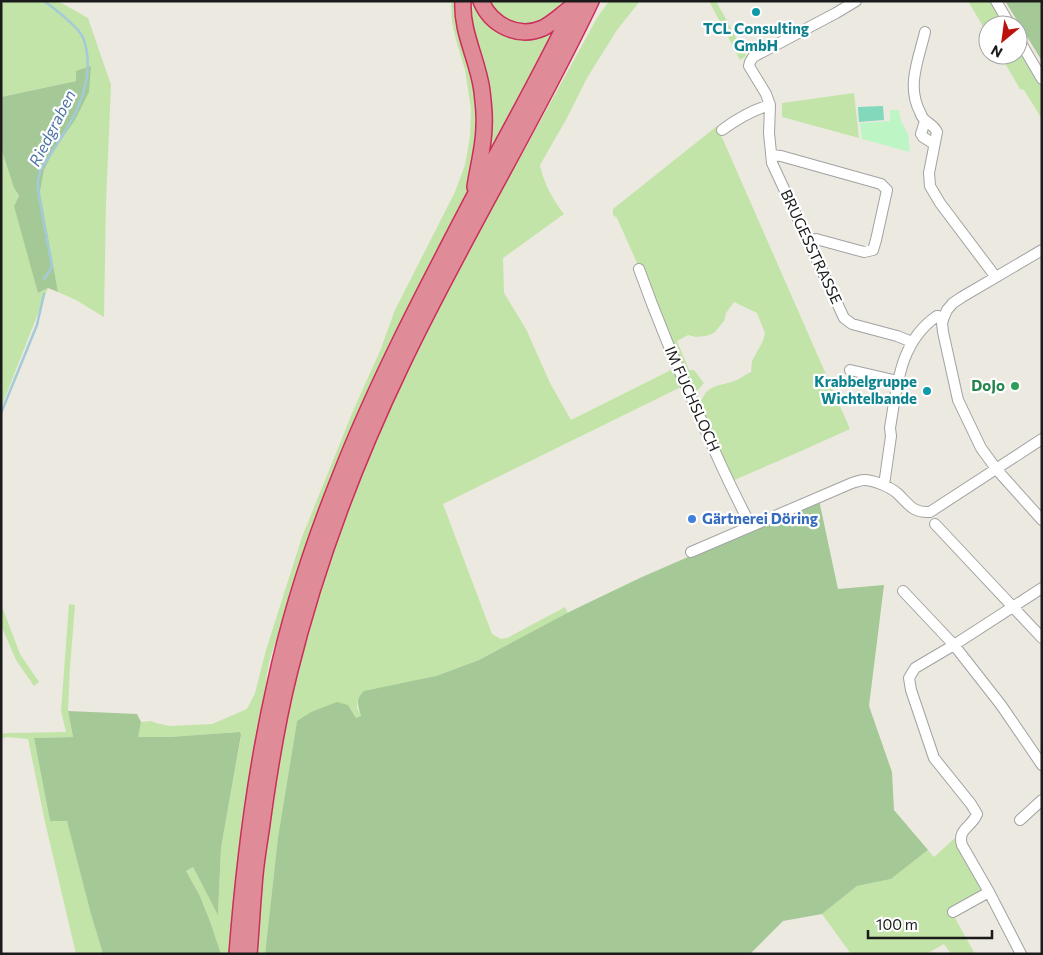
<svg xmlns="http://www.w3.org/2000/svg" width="1043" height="955" font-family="Commissioner,sans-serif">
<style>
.grass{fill:#c3e4a8}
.forest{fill:#a4c997}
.park{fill:#bef5c5}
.pitch{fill:#82d8ba}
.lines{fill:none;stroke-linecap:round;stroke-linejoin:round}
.stream{stroke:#a3cad8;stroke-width:2.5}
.minor-casing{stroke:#a2a2a2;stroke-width:12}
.highway-casing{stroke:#cb2d5c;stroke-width:18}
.minor{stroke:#fff;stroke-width:10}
.highway{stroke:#e08c98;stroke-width:15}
.culture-dot{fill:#0f9aa8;stroke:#fff;stroke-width:2}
.leisure-dot{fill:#2e9e5b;stroke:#fff;stroke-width:2}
.shop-dot{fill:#3f7fe0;stroke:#fff;stroke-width:2}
.labels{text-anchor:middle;stroke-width:4.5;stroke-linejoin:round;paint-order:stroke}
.culture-label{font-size:15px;font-weight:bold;fill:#0d838f;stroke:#fff}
.street-label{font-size:15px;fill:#1b1b1b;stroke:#fff}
.leisure-label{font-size:15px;font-weight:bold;fill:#27864d;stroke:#fff;text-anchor:end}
.shop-label{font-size:15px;font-weight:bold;fill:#366cbe;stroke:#fff;text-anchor:start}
.water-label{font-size:16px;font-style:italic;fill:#4e75a4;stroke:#fff}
</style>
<rect width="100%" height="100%" fill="#ece9e1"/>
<path class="grass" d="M1 1H58L88 18 111 85 106 203 104 317 76 300 58 292 40 192 44 170 54 150 64 136 89 79 91 67 76 81 1 97Z
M451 1H460L481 106 472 176 466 194 405 313 285 621C273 644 264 672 266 699L232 954H221L211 924 200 896 186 871 193 867 218 914 221 848 241 736 240 732 169 737H137L141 722 151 721 156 723 170 726 212 724 247 709 255 693 266 650 302 537 353 411 380 351 395 310 455 192 465 165 470 136 471 109 465 70 456 40 452 22Z
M467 1H477L511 32 562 17 482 170 486 146Z
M486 1H565L556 14 539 23 524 27 505 21Z
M609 1H640L617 30 587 78 567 118 540 165C543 182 553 200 564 214L503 258 504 293 526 329 550 383 571 420 675 368 683 386 443 504 492 634 501 639 507 638 565 607 568 613 479 660 436 676 407 683 358 700 357 707 361 716 356 718 348 705 297 721 278 837 265 954H253L258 892 286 710 317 592 353 490 401 379 502 184 515 167 597 18Z
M709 1H716L746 56 740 60Z
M968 1H991L1005 25H988V35Z
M1018 47 1042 87V119L1024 90 1020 89 1000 55H1018Z
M854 93 859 138 782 117V103Z
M717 126 850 429 799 452 732 481 697 404C703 401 703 393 710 389 718 384 728 384 737 380 741 378 746 374 751 372L752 361 763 341 765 333 757 313 734 302 726 313 724 321 714 333 706 336 696 337 688 335 677 341 689 370H694L704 383 695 393 617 218 613 215V209Z
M1 148 14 188 19 197 38 293 48 288 1 408Z
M1 604 20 654 39 682 34 686 16 660 1 625Z
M69 604 75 605 70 667 68 711 73 737 34 738 50 821 67 820 90 911 103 954H76L45 822 28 739 7 737 1 739V734L7 733 66 732 61 711Z
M955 838 982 887 979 893 950 909 975 954H951L944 944 926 954H851L822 914 857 886 891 879 928 850 934 857Z"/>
<path class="forest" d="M1005 1H1042V61Z
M91 66 89 92 75 120 54 150 44 170 40 192 58 292 48 288 38 293 14 206 19 196 14 188 1 148V97L76 81V71Z
M819 500 838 589 884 585 869 706 892 772 894 810 928 850 891 879 857 886 822 914 783 921 750 954H265L278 837 297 721 311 712 337 702 348 705 356 718 361 716C358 706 355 699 364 691L436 676 479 660 571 611 642 577Z
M68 711 137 714 141 722 138 737H169L240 732 241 735 221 848 218 915 193 867 186 871 200 896 211 924 221 954H103L90 911 67 821H50L34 738 73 737Z"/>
<path class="park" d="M890 110H899L901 121 908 134 910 152 862 139 860 123 890 121Z"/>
<path class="pitch" d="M883 106 884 120 859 122 858 107Z"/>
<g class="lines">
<path class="stream" d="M44 1C54 8 74 24 81 34 85 40 86 46 87 53 93 98 62 135 40 171L38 181V190L52 267 44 279
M1 413 37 325 44 294"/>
<defs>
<path id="minor" d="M856 1 836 13 753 57 750 62 749 66 766 94 770 105 769 133 772 163 844 318 852 324 897 336 912 342
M996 1 1010 25
M925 32C919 58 906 86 920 112 921 115 923 119 926 121 931 125 934 126 937 132L929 173 930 186 940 203 995 276
M1018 38 1042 79
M925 121 921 134 923 137 934 144
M722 130C737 119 752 110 770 105
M771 155 781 156 881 184 887 190 876 240 873 250 864 252 816 239 809 241
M1042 250 962 297 953 303 947 310 944 317 942 323 943 332 958 400 981 448 997 470 1042 520
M639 269C657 319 677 367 699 415 715 453 732 490 751 526
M850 370 898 381
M884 485 891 436 890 428C897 387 899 342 937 316L944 317
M935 524 1042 638
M691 552 852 483C856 482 860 480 864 480 874 480 890 487 897 493 909 504 912 513 930 512L1042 439
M903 591 954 645 1001 705 1042 765
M1020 820 1042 800
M953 912 989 892
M1021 954 989 892 962 845C957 829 972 827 977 814L971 804 934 758 911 690 909 678 915 668 954 645 1042 588"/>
<path id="highway" d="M463 1C461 32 478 60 482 91 483 102 485 114 484 126 484 146 478 166 475 187
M481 1C491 25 518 39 543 28 553 23 562 14 572 7
M237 954C244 863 255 773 275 685 290 614 314 541 341 474 378 380 427 287 474 197 509 132 545 68 577 1
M249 954C251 932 252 909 254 887 255 868 258 850 261 831 268 778 276 726 289 674 315 568 354 464 401 366 460 242 532 125 591 1"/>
</defs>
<use href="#minor" class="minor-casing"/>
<use href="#highway" class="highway-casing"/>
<use href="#minor" class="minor"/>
<use href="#highway" class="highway"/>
</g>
<g class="culture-dot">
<circle cx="756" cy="12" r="5"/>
<circle cx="927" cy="391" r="5"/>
</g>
<circle class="leisure-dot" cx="1015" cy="386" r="5"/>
<circle class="shop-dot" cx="692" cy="519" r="5"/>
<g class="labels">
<g class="culture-label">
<text x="756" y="34">TCL Consulting<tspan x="756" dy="17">GmbH</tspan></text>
<text x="917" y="387" text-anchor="end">Krabbelgruppe<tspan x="917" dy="17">Wichtelbande</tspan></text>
</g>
<g class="street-label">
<text transform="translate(811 247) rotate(65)" y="5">BRUGESSTRASSE</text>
<text transform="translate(692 399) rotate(66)" y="5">IM FUCHSLOCH</text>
</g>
<g class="leisure-label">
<text x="1005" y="391">DoJo</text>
</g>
<g class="shop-label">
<text x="702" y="524">Gärtnerei Döring</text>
</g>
<g class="water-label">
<text transform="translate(52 128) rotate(-63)" y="6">Riedgraben</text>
</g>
</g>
<rect width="1043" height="955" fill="none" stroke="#1b1b1b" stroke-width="5"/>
<g transform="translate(1003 40) rotate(209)"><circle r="24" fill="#ffffff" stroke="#a4a4a4"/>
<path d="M0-4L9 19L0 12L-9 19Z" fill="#bb120b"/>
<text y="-8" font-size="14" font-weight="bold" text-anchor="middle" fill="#1b1b1b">N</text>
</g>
<path d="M868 930v8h124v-8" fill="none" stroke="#1b1b1b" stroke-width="2.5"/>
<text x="876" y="930" font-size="15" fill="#1b1b1b" stroke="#ffffff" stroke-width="4" paint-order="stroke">100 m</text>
</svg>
